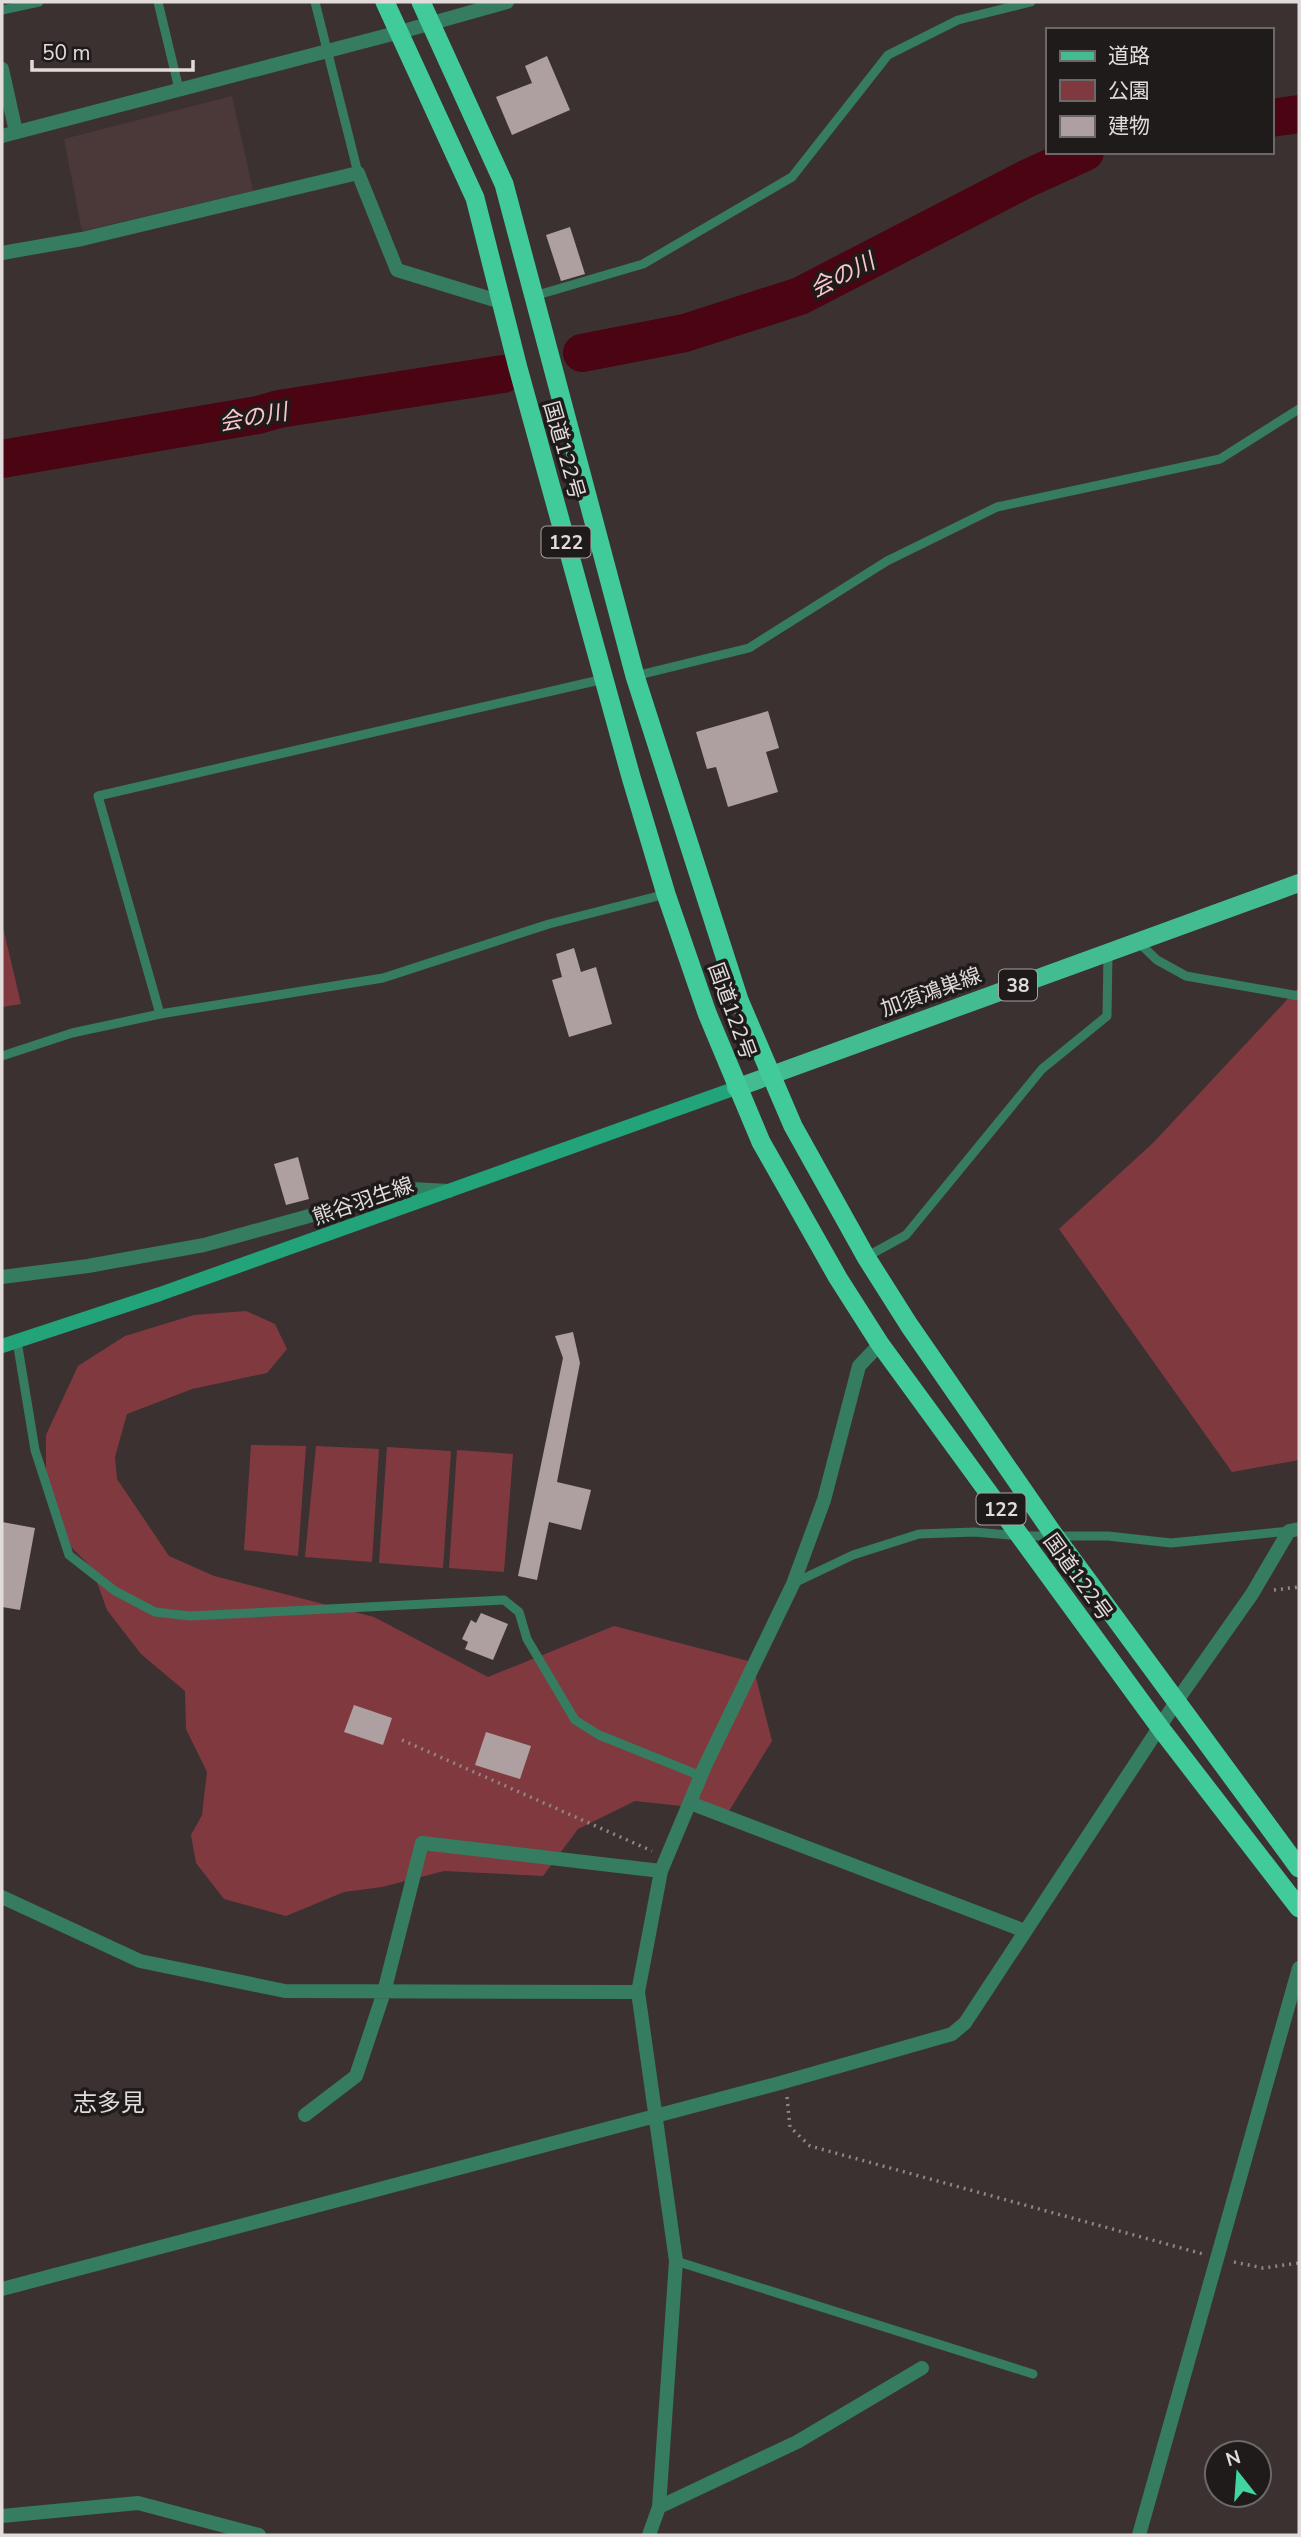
<svg xmlns="http://www.w3.org/2000/svg" width="1301" height="2537" font-family="'Nunito Sans','Noto Sans JP',sans-serif">
<style>
.built{fill:#4b3939}
.green{fill:#803a3f}
.lines{fill:none;stroke-linecap:round;stroke-linejoin:round}
.river{stroke:#4a0412;stroke-width:38}
.building{fill:#aea0a0}
.path{stroke:#8f8686;stroke-width:3.5;stroke-dasharray:2 5;stroke-linecap:butt}
.service{stroke:#367c61;stroke-width:9}
.minor{stroke:#367c61;stroke-width:14}
.tertiary{stroke:#367c61;stroke-width:14}
.secondary{stroke:#22a379;stroke-width:14}
.primary{stroke:#44bc91;stroke-width:18}
.trunk{stroke:#41ca9a;stroke-width:19}
.labels{text-anchor:middle;stroke-width:7;stroke-linejoin:round;paint-order:stroke}
.shield{fill:#1f1b1b;stroke:#a8a1a1;stroke-width:2}
.shield-label{font-size:19px;font-weight:bold;fill:#e2dbdb}
.street-label{font-size:21px;fill:#e2dbdb;stroke:#1f1b1b}
.water-label{font-size:23px;font-style:italic;fill:#fcc6c7;stroke:#1f1b1b}
.quarter-label{font-size:24px;fill:#e2dbdb;stroke:#1f1b1b}
</style>
<rect width="100%" height="100%" fill="#3c3131"/>
<path class="built" d="M232 96 253 191 82 231 64 139Z"/>
<path class="green" d="M2 923 21 1004 2 1007Z
M1299 987V1460L1232 1472 1059 1229 1153 1143Z
M246 1311 275 1324 287 1349 267 1373 192 1389 127 1414 115 1457 117 1479 169 1556 214 1576 374 1617 488 1677 614 1626 752 1662 772 1741 729 1811 635 1801 578 1829 543 1876 444 1871 382 1887 344 1892 286 1916 224 1899 196 1863 191 1835 202 1815 207 1772 186 1729 185 1691 141 1654 107 1610 92 1568 63 1539 46 1483V1435L78 1366 125 1336 194 1315Z
M251 1445 306 1446 298 1556 244 1550Z
M316 1446 379 1449 372 1562 305 1557Z
M387 1447 451 1451 443 1568 379 1563Z
M457 1450 513 1454 504 1572 449 1568Z"/>
<g class="lines">
<path class="river" d="M1271 118 1299 114
M582 353 685 333 800 296 1026 179 1085 152
M2 459 258 415 279 409 503 374"/>
</g>
<path class="building" d="M547 56 570 110 512 135 496 97 532 83 525 66Z
M570 227 585 274 561 281 546 235Z
M768 711 779 748 766 752 778 792 728 807 716 767 707 769 696 732Z
M574 948 581 972 596 967 612 1024 569 1037 552 980 562 977 556 954Z
M298 1157 309 1199 286 1205 274 1164Z
M573 1332 580 1363 557 1482 591 1490 581 1530 549 1522 537 1580 518 1576 563 1358 555 1336Z
M2 1522 35 1528 20 1610 2 1607Z
M481 1613 508 1624 493 1660 465 1649 468 1642 462 1639 471 1620 476 1623Z
M354 1705 392 1718 383 1745 344 1732Z
M486 1732 531 1746 520 1779 475 1765Z"/>
<g class="lines">
<path class="path" d="M1274 1590 1299 1587
M402 1740 652 1851
M787 2097 790 2127 810 2146 1203 2254
M1234 2262 1263 2268 1299 2263"/>
<path class="service" d="M158 2 179 89
M315 2 358 173
M2 10 39 2
M534 296 643 264 792 177 888 55 958 20 1031 2
M635 676 749 648 887 561 997 507 1220 459 1299 409
M1138 942 1157 960 1186 976 1299 996
M160 1014 98 796 604 679
M2 1056 72 1033 160 1014 383 978 549 924 666 894
M866 1257 906 1235 1042 1069 1107 1016 1108 953
M17 1341 35 1450 69 1555 115 1591 155 1612 190 1616 504 1600 519 1612 527 1639 575 1720 599 1735 701 1776
M794 1583 853 1555 919 1534 974 1532 1020 1536H1108L1171 1543 1289 1531
M676 2261 1033 2374"/>
<path class="minor" d="M400 32 507 2
M2 69 16 132
M2 253 82 239 358 173 397 270 501 302
M2 1277 88 1266 204 1245 392 1193 411 1189 449 1191
M690 1803 1025 1931
M2 1897 140 1961 285 1991 638 1992
M305 2115 356 2076 384 1992 422 1843 661 1871
M2 2289 780 2083 952 2034 965 2023 1176 1702 1252 1594 1289 1531 1299 1529
M659 2507 797 2442 922 2368
M2 2516 138 2503 259 2535
M649 2535 659 2507 676 2261 638 1992 661 1871 705 1766 793 1584 824 1500 859 1366 880 1344
M1139 2535 1299 1968"/>
<path class="tertiary" d="M2 136 400 32"/>
<path class="secondary" d="M2 1346 160 1294 736 1088"/>
<path class="primary" d="M736 1088 1299 883"/>
<path class="trunk" d="M385 2 475 198 518 368 631 777 666 894 707 1013 761 1142 838 1278 880 1344 1161 1729 1299 1908
M421 2 504 184 635 676 739 1000 793 1126 866 1257 909 1325 1054 1535 1299 1868"/>
</g>
<g class="labels">
<g class="shield">
<rect x="541.5" y="526.5" width="49" height="31" rx="5"/>
<rect x="999" y="969.5" width="38" height="31" rx="5"/>
<rect x="976.5" y="1493.5" width="49" height="31" rx="5"/>
</g>
<g class="shield-label">
<text x="566" y="549">122</text>
<text x="1018" y="992">38</text>
<text x="1001" y="1516">122</text>
</g>
<g class="street-label">
<text transform="translate(564 450) rotate(74)" y="7">国道122号</text>
<text transform="translate(931 992) rotate(-20)" y="7">加須鴻巣線</text>
<text transform="translate(732 1011) rotate(70)" y="7">国道122号</text>
<text transform="translate(363 1201) rotate(-19)" y="7">熊谷羽生線</text>
<text transform="translate(1078 1577) rotate(54)" y="7">国道122号</text>
</g>
<g class="water-label">
<text transform="translate(842 275) rotate(-27)" y="8">会の川</text>
<text transform="translate(253 417) rotate(-10)" y="8">会の川</text>
</g>
<g class="quarter-label">
<text x="109" y="2111">志多見</text>
</g>
</g>
<rect width="1301" height="2537" fill="none" stroke="#e2dbdb" stroke-width="7"/>
<rect x="1046" y="28" width="228" height="126" fill="#1f1b1b" stroke="#6d6868" stroke-width="2"/>
<rect x="1060" y="51" width="35" height="10" fill="#44bc91" stroke="#6d6868" stroke-width="2"/>
<text x="1108" y="63" font-size="21" fill="#e2dbdb">道路</text>
<rect x="1060" y="80" width="35" height="21" fill="#803a3f" stroke="#6d6868" stroke-width="2"/>
<text x="1108" y="98" font-size="21" fill="#e2dbdb">公園</text>
<rect x="1060" y="116" width="35" height="21" fill="#aea0a0" stroke="#6d6868" stroke-width="2"/>
<text x="1108" y="133" font-size="21" fill="#e2dbdb">建物</text>
<g transform="translate(1238 2474) rotate(343)"><circle r="33" fill="#1f1b1b" stroke="#6d6868" stroke-width="2"/>
<path d="M0-5L12 26L0 18L-12 26Z" fill="#42d4a1"/>
<text y="-10" font-size="19" font-weight="bold" text-anchor="middle" fill="#e2dbdb">N</text>
</g>
<path d="M32 60v10h161v-10" fill="none" stroke="#e2dbdb" stroke-width="3.5"/>
<text x="42" y="60" font-size="21" fill="#e2dbdb" stroke="#1f1b1b" stroke-width="5" paint-order="stroke">50 m</text>
</svg>
